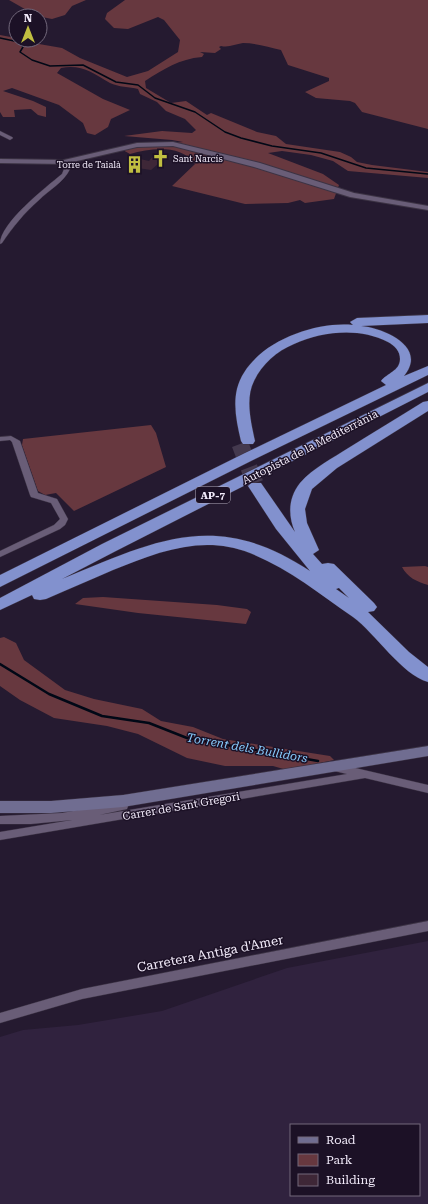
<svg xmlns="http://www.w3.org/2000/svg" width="428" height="1204" font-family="'Roboto Serif',serif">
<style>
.built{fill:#30223e;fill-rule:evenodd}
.green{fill:#67383f}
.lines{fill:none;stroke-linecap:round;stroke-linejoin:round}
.stream-far1{stroke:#000816;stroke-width:1.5}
.stream{stroke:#000816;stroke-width:2.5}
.building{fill:#3e2737}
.motorway-tunnel{stroke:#44394e;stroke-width:17;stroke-dasharray:17 8;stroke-linecap:butt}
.minor-casing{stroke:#3c3344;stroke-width:1}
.tertiary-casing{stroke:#3c3344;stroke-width:2}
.secondary-casing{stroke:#3c3344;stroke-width:1}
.motorway-casing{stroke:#3c3344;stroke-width:1}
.minor{fill:#695d77;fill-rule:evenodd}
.tertiary{fill:#695d77;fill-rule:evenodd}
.secondary{fill:#706d91;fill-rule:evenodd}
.motorway{fill:#8291ce;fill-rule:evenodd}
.labels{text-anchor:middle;stroke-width:3;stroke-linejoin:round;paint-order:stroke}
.far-poi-label{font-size:9px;fill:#f2ebfa;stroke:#1c1126;text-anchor:start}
.shield{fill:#1c1126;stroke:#b2aaba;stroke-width:1}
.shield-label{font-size:10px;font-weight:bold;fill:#f2ebfa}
.street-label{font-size:11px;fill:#f2ebfa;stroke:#1c1126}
.water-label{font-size:12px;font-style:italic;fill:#87cbfc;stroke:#1c1126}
.near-street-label{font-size:13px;fill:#f2ebfa;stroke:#1c1126}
</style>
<rect width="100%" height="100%" fill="#251a30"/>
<path class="built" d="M428 941V1204H0V1037L23 1030 78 1025 162 1011 287 968ZM291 1125H419V1195H291Z"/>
<path class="green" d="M9 0H86L72 6 65 15 52 19 37 16Z
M125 0H428V129L362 112 355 103 350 101 316 98 305 92 329 81V78L288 65 281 50C269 47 255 43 243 43 235 44 229 48 221 46L219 47 221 49 215 53 200 52 204 54 202 57C179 59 164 69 145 81L146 88 171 103 186 101 207 115 211 113 257 132 276 136 286 144 340 152 351 157 357 162 372 165 428 172V178L348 171 333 161 311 155 282 151 268 153 323 174 339 185 334 199 305 203 300 200 288 203 245 204 172 186 195 164C180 144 152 148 130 154L121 149 183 142 172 140 124 136 162 131 192 133 196 130 185 119 166 111 157 102 140 94 138 89C130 87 118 87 110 83 93 73 81 64 61 68L57 73 103 99 130 110 111 119 108 127 95 135 87 133 83 123 59 105 12 88 3 91 33 101 46 107V117L38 115 31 109 14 110 15 117H3L0 112V35L16 38V40L62 48 80 58 127 77 148 71 178 52 180 40 164 20 158 17 128 29 114 28 105 19 107 13Z
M151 425 156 433 166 467 74 511 56 493 45 495 38 491 22 445 23 439Z
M425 566 428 567V585C417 582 407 577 402 567Z
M103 597 217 605 247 609 251 612 246 624 138 613 75 604 83 598Z
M4 637 16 643 24 660 65 690 94 699 142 709 161 721 193 727 223 739 330 756 334 760 287 770 273 766H225L187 758 138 734 107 726 54 718 20 700 0 686V638Z"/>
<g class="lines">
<path class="stream-far1" d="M0 38 19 42 23 47 20 52 32 60 50 66 83 65 116 82 138 85 155 98 195 112 225 132 241 138 272 146 321 153 366 168 428 174"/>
<path class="stream" d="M0 664 49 694 102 716 149 723 187 738 318 761"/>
</g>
<path class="building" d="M154 155 166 157 151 170 131 167 140 159 149 161Z"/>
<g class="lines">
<path class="motorway-tunnel" d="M240 444 256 486"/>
<defs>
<path id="minor" d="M0 131 12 137 13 138 10 140 0 135Z
M64 160 67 162 70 169C64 182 49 190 39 200 24 213 13 227 2 243L0 244C0 223 45 188 62 174L64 169 61 162Z
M11 436 20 441 38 493 57 499 68 519 65 525 60 529 0 557V551L54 525 60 519 51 503 31 497 30 495 12 442 10 440 0 441V437Z
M334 763 428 785V793L365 778 0 840V832L72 820 31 824H0V816L62 813 123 802 127 803 128 806 127 809 99 815 347 774 330 770 329 767 330 764Z
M428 921V931L82 999 0 1023V1013L82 989Z"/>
<path id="tertiary" d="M173 142 260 163 354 193 428 206V210L350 197 254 167 173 146 137 147 64 164 0 163V159L64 160 137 143Z"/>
<path id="secondary" d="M428 746V756L123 807 51 813H0V801H51L123 795Z"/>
<path id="motorway" d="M428 315V323L361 326C384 328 428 347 404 376L428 366V375L255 459 0 587V575L245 453 386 385 381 381C387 373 400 371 400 359 400 351 395 346 388 342 360 327 322 331 294 344 277 351 262 364 254 381 245 399 251 422 255 441L253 444H243L241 441C237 424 233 406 237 389 248 345 312 321 353 325L350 322 357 318Z
M428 383V392L114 552 62 579C157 540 216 509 310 571L276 529 248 486 251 483H261L295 532C288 516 288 498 300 483 313 468 333 458 350 447 374 432 399 417 423 402L428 401V411L337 468 312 489 305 509 307 523 319 550 313 554 322 564 328 563 334 564 374 603 377 607 374 611 368 612 409 652 428 667V682C402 675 375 633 353 617 320 594 288 568 250 553 203 534 157 552 113 570 91 580 68 589 46 599L40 600 34 599 32 595 0 610V598L102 544ZM339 588 349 598 336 589Z"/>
</defs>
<use href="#minor" class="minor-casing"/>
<use href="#tertiary" class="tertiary-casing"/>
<use href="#secondary" class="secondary-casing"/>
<use href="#motorway" class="motorway-casing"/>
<use href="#minor" class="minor"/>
<use href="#tertiary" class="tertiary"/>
<use href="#secondary" class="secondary"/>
<use href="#motorway" class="motorway"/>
</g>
<defs>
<symbol id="church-bare" viewBox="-9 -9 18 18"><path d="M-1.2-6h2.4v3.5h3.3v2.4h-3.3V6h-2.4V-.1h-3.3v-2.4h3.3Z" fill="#c0be41" stroke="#1c1126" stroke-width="2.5" paint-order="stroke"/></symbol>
<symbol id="building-bare" viewBox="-9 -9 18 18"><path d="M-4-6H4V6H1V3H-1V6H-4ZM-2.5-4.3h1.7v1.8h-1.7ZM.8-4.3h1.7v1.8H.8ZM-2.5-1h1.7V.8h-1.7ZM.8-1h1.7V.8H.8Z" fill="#c0be41" stroke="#1c1126" stroke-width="2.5" paint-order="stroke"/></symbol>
</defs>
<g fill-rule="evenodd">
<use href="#church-bare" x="148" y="146" width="25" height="25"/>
<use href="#building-bare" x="122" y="152" width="25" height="25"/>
</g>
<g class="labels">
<g class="far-poi-label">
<text x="173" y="162">Sant Narcís</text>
<text x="121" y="168" text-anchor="end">Torre de Taialà</text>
</g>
<rect class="shield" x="196" y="487" width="34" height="16" rx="3"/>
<g class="shield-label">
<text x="213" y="499">AP-7</text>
</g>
<g class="street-label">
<text transform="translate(310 447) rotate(-27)" y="4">Autopista de la Mediterrània</text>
<text transform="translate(181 806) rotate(-10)" y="4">Carrer de Sant Gregori</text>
</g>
<g class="water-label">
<text transform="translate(247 748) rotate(10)" y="4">Torrent dels Bullidors</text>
</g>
<g class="near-street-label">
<text transform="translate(210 953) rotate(-11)" y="5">Carretera Antiga d'Amer</text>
</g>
</g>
<rect x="290" y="1124" width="130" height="72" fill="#1c1126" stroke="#72687b"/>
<rect x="298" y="1137" width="20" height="6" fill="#706d91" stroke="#72687b"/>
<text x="326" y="1144" font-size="12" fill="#f2ebfa">Road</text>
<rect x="298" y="1154" width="20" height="12" fill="#67383f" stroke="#72687b"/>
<text x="326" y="1164" font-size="12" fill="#f2ebfa">Park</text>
<rect x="298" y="1174" width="20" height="12" fill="#3e2737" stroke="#72687b"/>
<text x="326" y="1184" font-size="12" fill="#f2ebfa">Building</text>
<g transform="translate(28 28)"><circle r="19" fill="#1c1126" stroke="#72687b"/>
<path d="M0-3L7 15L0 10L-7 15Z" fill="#c0be41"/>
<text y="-6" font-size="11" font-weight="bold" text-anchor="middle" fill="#f2ebfa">N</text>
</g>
</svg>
